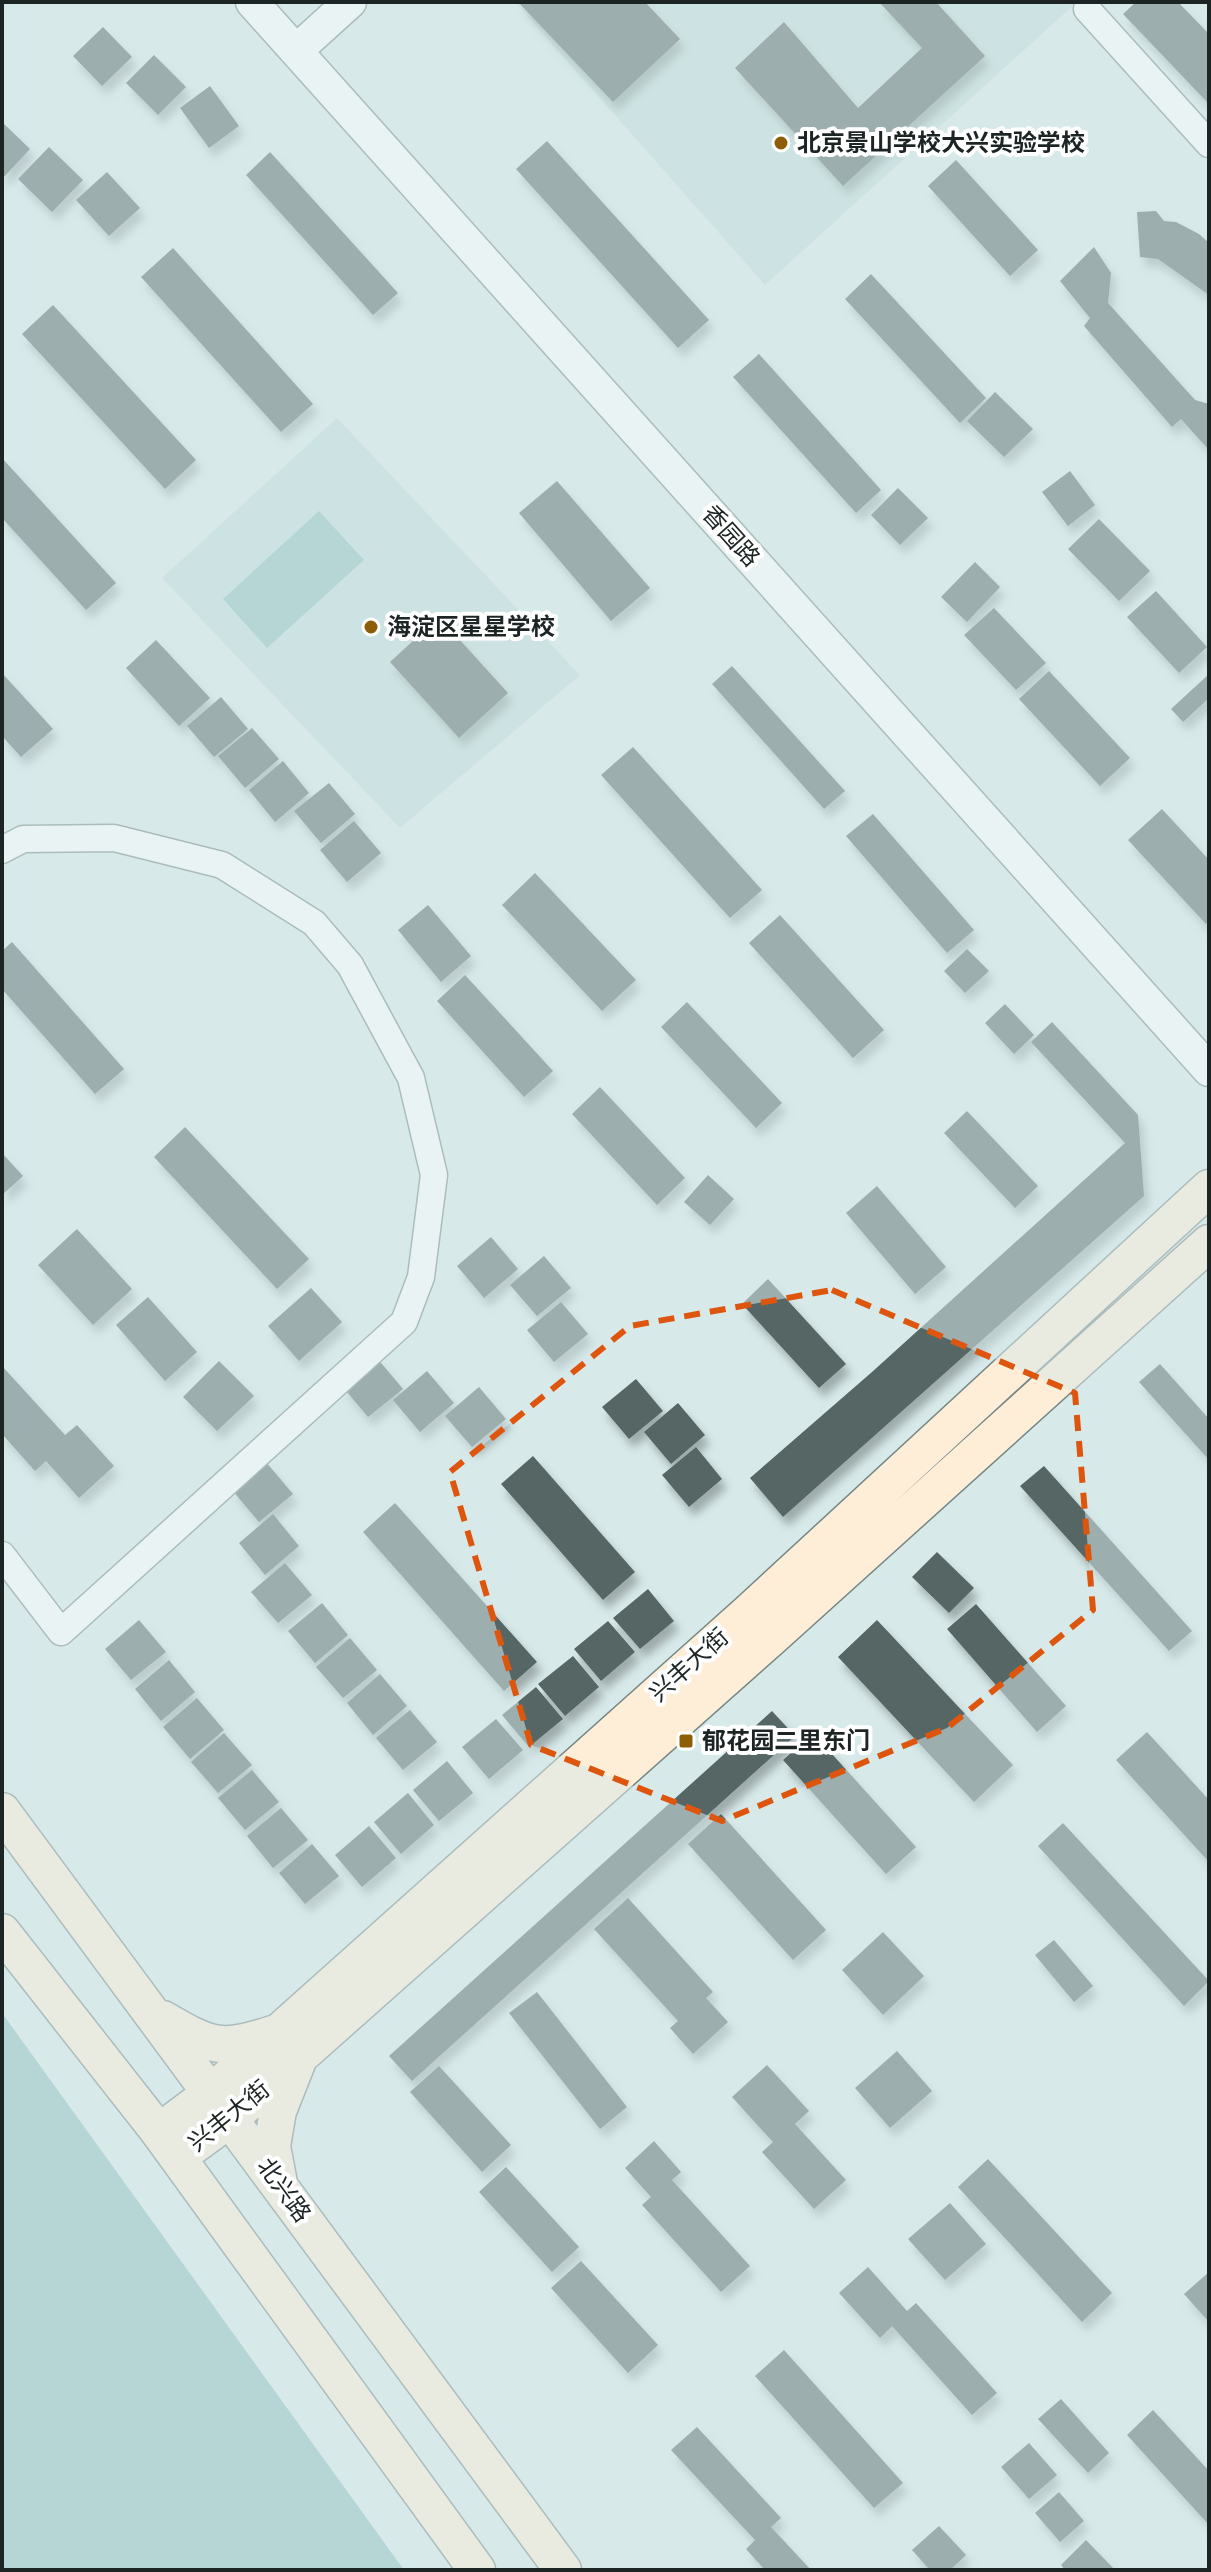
<svg xmlns="http://www.w3.org/2000/svg" width="1211" height="2572" font-family="Karla,'Noto Sans SC',sans-serif">
<style>
.built{fill:#c1dcdb}
.green{fill:#8dbebd}
.building{fill:#566665;filter:url(#shadow)}
.lines{fill:none;stroke-linecap:round;stroke-linejoin:round}
.minor-casing{stroke:#758686;stroke-width:29}
.tertiary-casing{stroke:#758686;stroke-width:35}
.secondary-casing{stroke:#758686;stroke-width:39}
.minor{stroke:#fff;stroke-width:26}
.tertiary{stroke:#fff;stroke-width:32}
.secondary{stroke:#feedd7;stroke-width:36}
.marked{fill:none;stroke:#de560d;stroke-width:6;stroke-dasharray:16 10;stroke-linejoin:round}
.poi-dot{fill:#8e5e07;stroke:#fff;stroke-width:3}
.labels{text-anchor:middle;stroke-width:8;stroke-linejoin:round;paint-order:stroke}
.poi-label{font-size:24px;font-weight:bold;fill:#1d2424;stroke:#fff;text-anchor:start}
.street-label{font-size:24px;fill:#1d2424;stroke:#fff}
</style>
<defs>
<filter id="shadow"><feDropShadow dx="5" dy="9" stdDeviation="4" flood-color="#0004"/></filter>
</defs>
<rect width="100%" height="100%" fill="#d7e9e9"/>
<path class="built" d="M515 2H1077L765 285Z
M337 418 580 675 400 828 162 578Z"/>
<path class="green" d="M319 511 364 560 267 648 223 599Z
M2 2013 404 2570H2Z"/>
<path class="building" d="M518 2H645L680 39 613 102Z
M879 2H936L985 56 843 186 735 68 784 22 858 108 922 48Z
M1136 2H1178L1209 34V104L1123 14Z
M103 27 132 57 102 86 73 56Z
M154 55 186 87 158 115 126 83Z
M210 86 239 126 209 148 180 108Z
M2 122 30 149 2 179Z
M547 141 709 320 678 348 516 169Z
M49 147 83 180 52 212 18 179Z
M270 152 398 293 373 315 246 175Z
M956 160 1038 250 1010 276 928 186Z
M107 172 140 208 109 236 76 200Z
M1156 211 1164 221 1176 222 1199 234 1209 243V295L1158 259 1140 257 1137 212Z
M1094 247 1111 273 1108 303 1195 400 1209 404V450L1181 419 1172 427 1084 326 1090 318 1060 281Z
M173 248 313 404 281 432 141 277Z
M871 274 986 398 960 423 845 299Z
M53 305 196 460 165 489 22 334Z
M759 354 881 490 856 513 733 377Z
M995 392 1033 429 1004 457 967 421Z
M2 458 116 583 86 610 2 518Z
M1070 471 1095 505 1068 526 1042 492Z
M557 481 650 588 611 621 519 513Z
M898 488 928 518 900 545 871 515Z
M1099 519 1150 571 1119 601 1068 549Z
M975 562 1000 587 967 622 941 597Z
M1156 591 1207 647 1179 673 1127 617Z
M994 608 1046 663 1016 690 964 635Z
M439 617 508 693 459 738 390 662Z
M156 640 210 698 179 726 126 668Z
M732 666 845 791 824 809 712 684Z
M1049 671 1130 758 1100 786 1019 699Z
M2 673 53 729 21 757 2 736Z
M1209 674V698L1183 722 1171 709Z
M221 697 248 729 214 757 187 726Z
M252 728 279 759 245 788 218 756Z
M633 747 762 890 730 918 601 775Z
M283 761 309 793 275 822 249 790Z
M329 783 355 814 321 843 294 811Z
M1162 809 1209 860V921L1206 924 1128 840Z
M873 814 974 930 947 953 846 836Z
M354 821 381 853 347 882 320 850Z
M535 873 636 980 602 1011 502 905Z
M428 905 471 956 441 982 398 930Z
M780 915 884 1030 853 1058 749 943Z
M12 942 124 1069 95 1094 2 989V951Z
M967 949 989 971 965 993 944 971Z
M465 975 553 1071 524 1097 437 1001Z
M687 1002 782 1103 756 1128 661 1027Z
M1005 1004 1034 1035 1014 1054 985 1023Z
M1052 1022 1138 1115 1144 1196 783 1517 750 1478 872 1372 1125 1143 1031 1042Z
M600 1087 685 1178 657 1205 572 1114Z
M967 1111 1038 1186 1015 1208 944 1133Z
M185 1127 309 1259 277 1289 154 1157Z
M2 1153 23 1176 2 1195Z
M708 1175 734 1199 710 1225 684 1202Z
M877 1186 946 1267 915 1294 846 1213Z
M77 1229 132 1289 93 1325 38 1265Z
M491 1237 518 1269 484 1298 457 1266Z
M544 1256 571 1288 537 1316 510 1285Z
M768 1279 846 1364 819 1388 742 1304Z
M311 1288 342 1322 299 1361 268 1326Z
M148 1297 197 1352 165 1381 116 1325Z
M561 1302 588 1334 554 1362 527 1330Z
M376 1357 403 1389 368 1417 342 1386Z
M219 1361 254 1396 217 1431 183 1397Z
M1160 1364 1209 1419V1460L1139 1382Z
M2 1366 65 1435 77 1425 114 1466 79 1498 46 1461 35 1471 2 1434Z
M427 1371 454 1403 420 1432 393 1400Z
M636 1379 663 1411 629 1439 602 1407Z
M479 1387 506 1419 472 1447 445 1416Z
M678 1403 705 1435 671 1464 644 1432Z
M696 1447 722 1479 689 1507 662 1475Z
M533 1456 635 1572 603 1600 501 1484Z
M266 1462 293 1494 259 1522 232 1490Z
M1044 1466 1192 1631 1169 1651 1020 1486Z
M395 1503 537 1662 504 1691 363 1532Z
M273 1514 299 1546 265 1575 239 1543Z
M937 1552 974 1588 949 1613 912 1577Z
M285 1563 312 1595 278 1623 251 1592Z
M648 1589 674 1621 640 1649 613 1618Z
M322 1603 348 1635 315 1663 288 1631Z
M976 1604 1066 1706 1037 1732 947 1629Z
M139 1620 166 1652 131 1680 105 1649Z
M877 1620 1013 1765 974 1802 838 1657Z
M608 1621 635 1652 601 1681 574 1649Z
M350 1638 377 1670 343 1698 316 1667Z
M573 1656 599 1687 565 1716 538 1684Z
M169 1660 195 1692 161 1721 135 1689Z
M380 1674 407 1706 373 1735 347 1703Z
M536 1687 563 1719 529 1747 502 1715Z
M197 1698 224 1730 190 1759 163 1727Z
M410 1710 437 1742 403 1770 376 1738Z
M772 1711 795 1736 412 2081 389 2056Z
M496 1719 523 1750 489 1779 462 1747Z
M1147 1732 1209 1800V1862L1116 1760Z
M224 1733 252 1765 218 1793 191 1762Z
M813 1733 916 1847 886 1874 783 1760Z
M447 1761 473 1793 439 1821 413 1790Z
M252 1770 279 1802 245 1830 218 1798Z
M408 1793 434 1825 401 1854 374 1822Z
M281 1808 308 1840 273 1868 247 1836Z
M721 1814 826 1930 793 1960 688 1844Z
M1063 1823 1209 1981 1184 2006 1038 1846Z
M369 1826 396 1858 362 1887 335 1855Z
M312 1844 339 1876 305 1904 279 1873Z
M628 1898 713 1992 706 1998 728 2022 693 2054 670 2028 678 2021 594 1929Z
M883 1932 924 1976 883 2015 842 1970Z
M1054 1940 1093 1986 1074 2002 1035 1955Z
M537 1992 627 2107 600 2129 509 2013Z
M897 2051 932 2091 890 2128 855 2088Z
M767 2065 809 2111 795 2124 846 2180 814 2209 762 2152 773 2142 732 2097Z
M439 2066 511 2145 482 2172 410 2092Z
M654 2141 681 2172 672 2180 750 2266 721 2292 642 2205 651 2197 625 2168Z
M988 2159 1112 2293 1082 2322 958 2187Z
M506 2167 579 2247 552 2272 479 2192Z
M950 2203 986 2244 945 2280 908 2239Z
M581 2261 658 2345 628 2373 551 2288Z
M868 2267 907 2311 916 2303 997 2393 972 2415 892 2326 880 2338 839 2293Z
M1209 2272V2322L1184 2294Z
M784 2350 903 2483 874 2508 755 2376Z
M1061 2399 1109 2453 1088 2473 1038 2419Z
M1153 2410 1209 2471V2525L1127 2435Z
M697 2427 781 2518 771 2527 811 2570H765L746 2549 755 2540 671 2450Z
M1029 2443 1057 2475 1029 2499 1001 2467Z
M1059 2492 1084 2521 1060 2542 1035 2513Z
M939 2526 966 2555 950 2570H930L912 2550Z
M1086 2540 1115 2570H1065L1061 2565Z"/>
<g class="lines">
<defs>
<path id="minor" d="M1087 9 1209 144
M2 850 23 839 114 838 222 865 314 923 350 965 411 1078 434 1175 421 1277 404 1322 61 1632 2 1555"/>
<path id="tertiary" d="M252 2 1209 1070
M297 50 350 2"/>
<path id="secondary" d="M2 1811 563 2570
M2 1932 159 2132 477 2570
M163 2019C213 2048 220 2051 276 2033
M159 2132 212 2092 748 1613 1209 1188
M178 2157 231 2118 299 2057 771 1638 1209 1243
M279 2183 272 2146 278 2111 297 2063"/>
</defs>
<use href="#minor" class="minor-casing"/>
<use href="#tertiary" class="tertiary-casing"/>
<use href="#secondary" class="secondary-casing"/>
<use href="#minor" class="minor"/>
<use href="#tertiary" class="tertiary"/>
<use href="#secondary" class="secondary"/>
</g>
<path d="M0 0H1211V2572H0ZM832 1290 1075 1393 1093 1610 947 1728 722 1821 531 1745 450 1472 630 1326Z" fill="#d7e9e9" fill-opacity=".55" fill-rule="evenodd"/>
<path class="marked" d="M832 1290 1075 1393 1093 1610 947 1728 722 1821 531 1745 450 1472 630 1326Z"/>
<g class="poi-dot">
<circle cx="781" cy="143" r="8"/>
<circle cx="371" cy="627" r="8"/>
<rect x="678" y="1733" width="16" height="16" rx="4"/>
</g>
<g class="labels">
<g class="poi-label">
<text x="797" y="151">北京景山学校大兴实验学校</text>
<text x="387" y="635">海淀区星星学校</text>
<text x="702" y="1749">郁花园二里东门</text>
</g>
<g class="street-label">
<text transform="translate(731 536) rotate(48)" y="8">香园路</text>
<text transform="translate(689 1665) rotate(-42)" y="8">兴丰大街</text>
<text transform="translate(229 2116) rotate(-39)" y="8">兴丰大街</text>
<text transform="translate(284 2190) rotate(54)" y="8">北兴路</text>
</g>
</g>
<rect width="1211" height="2572" fill="none" stroke="#1d2424" stroke-width="8"/>
</svg>
